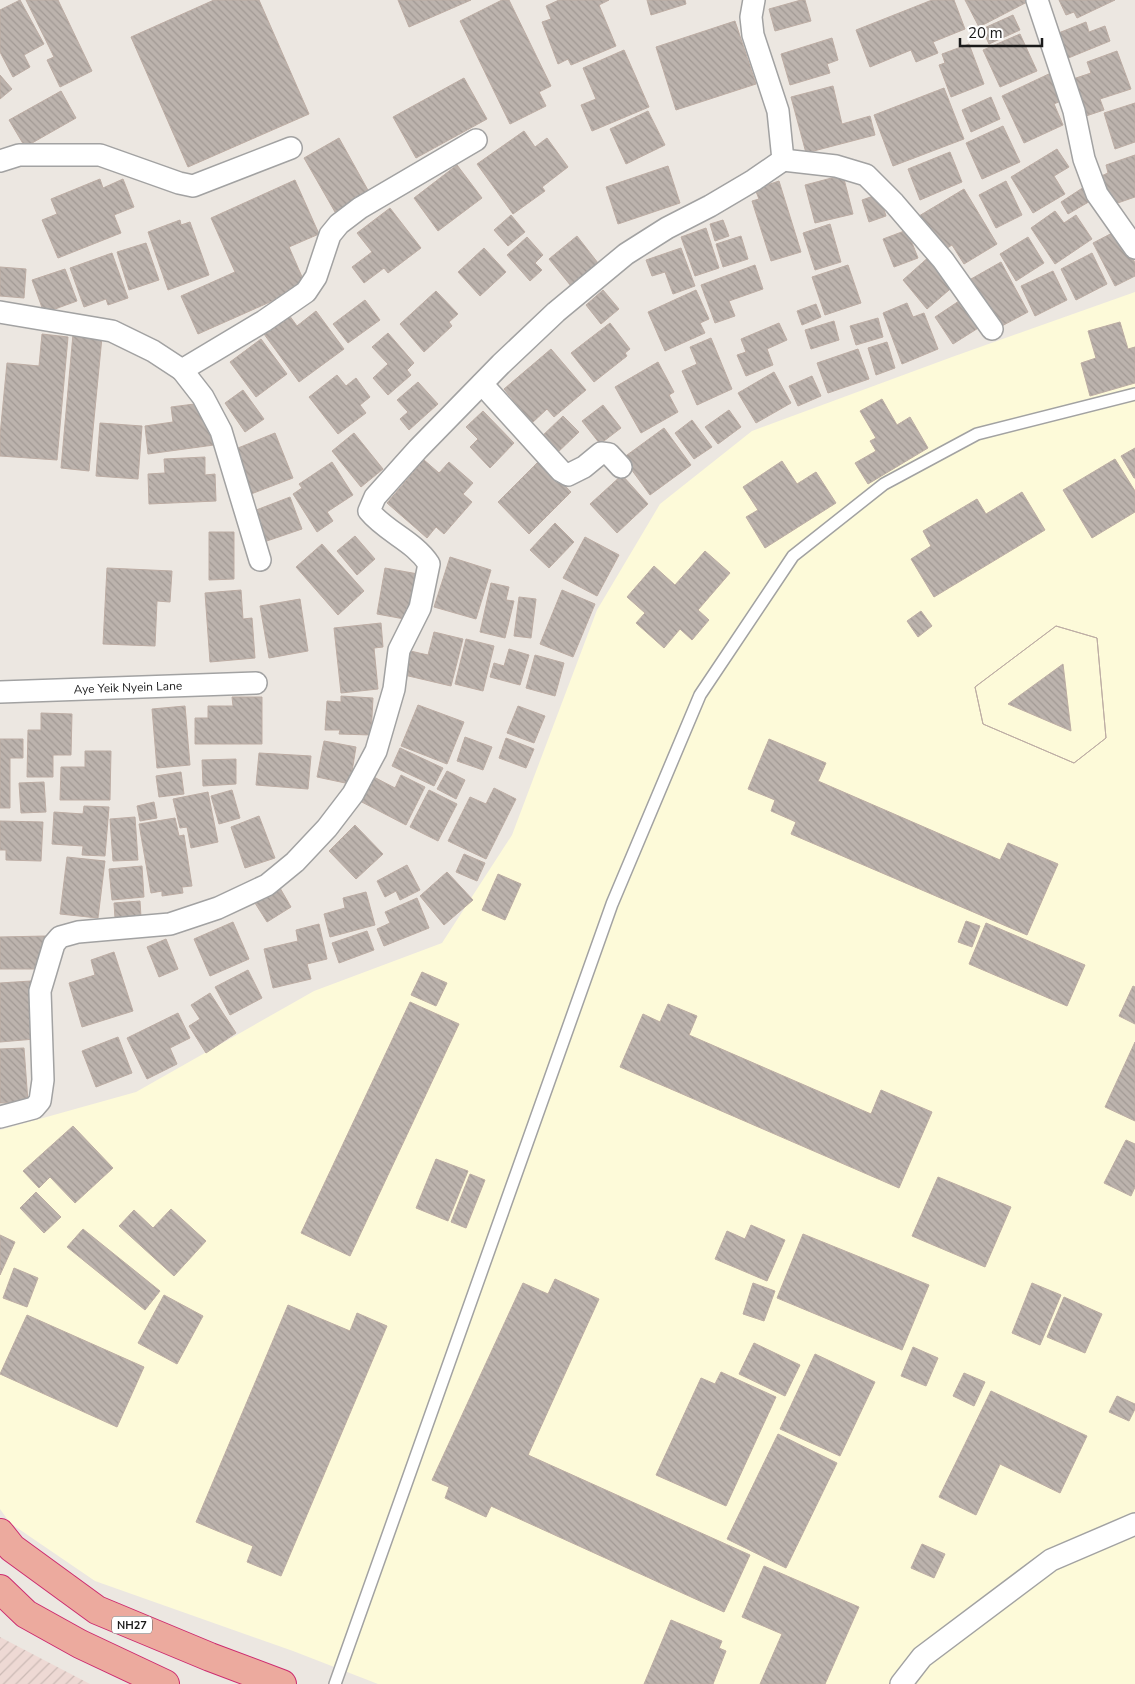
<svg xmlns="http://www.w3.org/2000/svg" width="1135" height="1684" font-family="'Nunito Sans',sans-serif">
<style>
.education{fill:#fdfad9}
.military{fill:url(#military-furrows)}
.building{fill:url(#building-back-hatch);stroke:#bdada4;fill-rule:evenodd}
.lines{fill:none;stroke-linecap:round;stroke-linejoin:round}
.service-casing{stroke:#a2a2a2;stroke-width:14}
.minor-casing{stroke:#a2a2a2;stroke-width:24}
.trunk-casing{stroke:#cd2b6f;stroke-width:30}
.service{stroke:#fff;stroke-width:11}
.minor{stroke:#fff;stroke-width:21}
.trunk{stroke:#ecaa9e;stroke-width:28}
.labels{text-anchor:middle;stroke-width:4.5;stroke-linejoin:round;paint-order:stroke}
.shield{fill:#fff;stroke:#5f5f5f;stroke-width:1}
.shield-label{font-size:11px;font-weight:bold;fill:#1b1b1b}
.street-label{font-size:12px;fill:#1b1b1b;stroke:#fff}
</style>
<defs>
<pattern id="military-furrows" width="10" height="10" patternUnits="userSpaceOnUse" patternTransform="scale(1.25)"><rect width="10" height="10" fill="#eed9d4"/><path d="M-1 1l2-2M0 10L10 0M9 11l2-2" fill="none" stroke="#ccbab5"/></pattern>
<pattern id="building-back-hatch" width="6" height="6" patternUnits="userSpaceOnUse" patternTransform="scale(1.25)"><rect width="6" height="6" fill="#bcb3ad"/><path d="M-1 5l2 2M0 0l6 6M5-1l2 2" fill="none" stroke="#a19994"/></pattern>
</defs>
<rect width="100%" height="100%" fill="#ece7e1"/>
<path class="education" d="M1135 292V1684H378L293 1651 95 1581 10 1523 0 1509V1130L136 1092 314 991 442 943 512 835 597 610 660 504 752 431 952 357Z"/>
<path class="military" d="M0 1637 42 1659 90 1684H0Z"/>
<path class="building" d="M20 0 44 44 24 55 30 67 13 77 0 52V10Z
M26 0H58L92 71 60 87 47 60 54 57Z
M214 0H259L309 114 188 167 131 37Z
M398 0H471L409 27Z
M502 0H509L551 86 539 92 546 106 510 124 460 21Z
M559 0H609L599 5 616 46 571 65 568 59 558 64 542 22 551 19 546 6Z
M647 0H685L686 4 651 15Z
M801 0H805L811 21 775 31 769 9Z
M932 0H954L965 29 933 42 938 53 916 62 911 50 870 67 856 30Z
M965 0H1031L979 27Z
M1059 0H1115L1077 18 1074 12 1066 15Z
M1013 15 1020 30 989 44 982 29Z
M735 21 756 84 676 110 656 47Z
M1086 22 1089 32 1105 26 1110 41 1061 61 1051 36Z
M1020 34 1037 71 1000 87 983 50Z
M832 38 838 60 827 64 830 73 790 85 781 54Z
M969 44 984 84 951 97 939 65 945 63 942 54Z
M624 50 649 107 592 131 581 105 596 99 583 68Z
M1117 51 1131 89 1100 99 1104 110 1083 117 1070 80 1091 73 1087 62Z
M1053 72 1065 99 1054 104 1063 125 1024 143 1002 96Z
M0 75 12 89 0 99Z
M464 78 487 119 416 158 393 117Z
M833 86 842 124 870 116 875 135 806 153 791 97Z
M944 88 964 139 893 166 874 115Z
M61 91 76 118 25 147 9 120Z
M991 97 1000 119 971 132 962 110Z
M1135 103V142L1115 149 1104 113Z
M648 111 665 145 626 164 610 129Z
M1003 126 1020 162 982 179 966 143Z
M524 131 535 147 547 138 568 167 542 187 545 191 513 214 477 164Z
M339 138 369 192 335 212 304 158Z
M1057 149 1069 167 1054 176 1065 194 1033 213 1011 177Z
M950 152 962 182 920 200 908 169Z
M1135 155V197L1109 206 1099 177 1108 173 1106 165Z
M457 165 482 198 438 231 414 198Z
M668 166 680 203 618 224 606 187Z
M843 175 853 214 815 223 805 185Z
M100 179 103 188 123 179 134 207 114 215 121 233 58 258 42 220 57 214 51 199Z
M295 180 319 234 289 247 306 286 198 334 181 296 235 272 211 218Z
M779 181 801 252 771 261 752 201 759 199 755 189Z
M1006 181 1022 215 996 228 979 195Z
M1084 187 1092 200 1068 214 1061 202Z
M964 189 997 244 964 264 952 245 941 252 919 216Z
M879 194 886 216 869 222 862 200Z
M390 208 421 248 388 273 384 268 364 283 352 267 372 252 357 233Z
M1055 211 1064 223 1076 215 1092 239 1055 264 1031 228Z
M511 215 525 232 508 246 494 230Z
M180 220 181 225 190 222 209 275 168 290 148 232Z
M723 220 729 236 715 241 710 224Z
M830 224 841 262 815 270 803 233Z
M706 228 719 268 695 276 681 237Z
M907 230 918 258 894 267 883 239Z
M1118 230 1135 263V276L1115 286 1093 243Z
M577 236 598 263 571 286 549 259Z
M741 236 748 259 723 267 716 244Z
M527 237 543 255 535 263 542 270 530 281 507 255Z
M1028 237 1044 263 1016 281 1000 254Z
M146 243 159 280 129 290 117 252Z
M484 248 506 272 480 296 458 272Z
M681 248 695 286 673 294 665 272 652 276 646 260Z
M112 253 128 298 108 305 106 299 84 307 70 268Z
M1092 253 1107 284 1076 300 1061 269Z
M931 255 956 284 927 309 903 280Z
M1001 262 1028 312 998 328 971 279Z
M755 265 763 289 729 301 735 316 715 323 701 285Z
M848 265 861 303 825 315 812 277Z
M0 267 26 269 24 298 0 296Z
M65 269 77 301 44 313 32 280Z
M1053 271 1067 300 1035 316 1021 286Z
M603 290 619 309 601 324 586 305Z
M696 290 709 319 700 323 705 333 665 351 648 312Z
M436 291 458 314 449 322 452 326 424 352 400 324Z
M965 297 983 325 953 344 935 317Z
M365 300 380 320 348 343 333 324Z
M907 303 913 317 924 313 938 349 902 364 883 313Z
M816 304 821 317 802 325 797 311Z
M316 311 344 349 299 382 264 334 289 315 297 326Z
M878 318 883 337 856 345 850 326Z
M834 321 839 340 811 349 805 330Z
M1120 322 1128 349 1135 347V383L1090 396 1081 363 1096 358 1088 331Z
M610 323 630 349 625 353 627 356 594 382 571 353Z
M779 323 787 340 767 349 773 365 746 376 737 355 746 352 741 339Z
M388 333 414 363 407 370 411 375 388 395 373 378 388 364 372 347Z
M42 334 68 337 57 460 0 456V435L7 363 39 366Z
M73 334 102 337 89 471 61 468Z
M711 338 732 389 697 405 682 371 697 364 690 347Z
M261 339 287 374 256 397 230 362Z
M887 342 895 368 876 375 868 348Z
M551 349 586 390 554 417 547 409 532 423 504 389Z
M858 349 869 379 828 393 817 363Z
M658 362 674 392 669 395 678 412 641 433 615 387Z
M774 372 791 403 756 423 738 393Z
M337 375 346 386 356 378 370 397 360 405 366 413 338 434 309 397Z
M812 376 821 396 798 406 789 386Z
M418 382 438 404 409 430 400 419 408 412 397 400Z
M243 390 264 419 245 432 225 403Z
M882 399 897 425 910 417 928 448 868 484 855 463 876 451 870 441 876 438 860 411Z
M202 403 211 417 214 445 148 454 145 426 173 422 171 407Z
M603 405 621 428 600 444 582 421Z
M729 410 741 427 718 444 705 427Z
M483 411 514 443 490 468 470 447 478 439 466 427Z
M563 416 579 432 555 455 539 439Z
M692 420 712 447 694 459 675 433Z
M100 423 142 426 138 479 96 476Z
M664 428 691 465 650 495 623 458Z
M275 433 293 478 251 494 233 450Z
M354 433 383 469 361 487 332 451Z
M1135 448V478H1134L1121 456Z
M205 457V475L215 474 216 501 149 504 148 474 165 473 164 459Z
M1115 459 1135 491V512L1092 538 1063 490Z
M424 460 439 473 449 462 473 483 463 494 472 502 444 534 436 527 427 538 387 503Z
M540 460 571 492 529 534 498 502Z
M782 461 797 484 816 472 836 503 765 548 746 517 758 510 743 487Z
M332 462 353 495 327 512 333 521 317 532 293 494 302 488 299 484Z
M622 475 648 504 617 533 590 504Z
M1022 492 1045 530 934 597 911 559 931 546 923 531 977 499 986 514Z
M290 497 302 529 261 543 251 512Z
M555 523 574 542 549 568 530 550Z
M209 532H234V579L209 580Z
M355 536 375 559 357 575 337 551Z
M585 537 619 555 597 596 563 578Z
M322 544 364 591 338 615 296 567Z
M705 551 730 573 698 610 709 620 692 640 680 629 664 648 636 623 645 613 627 597 654 566 675 585Z
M450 557 491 570 476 619 434 607Z
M107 568 172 571 170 602 157 601 155 646 103 644Z
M385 568 418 574 410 620 377 614Z
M491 583 509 587 506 600 514 601 505 638 480 632Z
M241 590 243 619 252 618 255 658 210 662 205 593Z
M562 590 595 604 573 657 540 644Z
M519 597 536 599 531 638 514 636Z
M300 599 308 651 269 658 260 606Z
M921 611 932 626 918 637 907 621Z
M381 623 383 647 374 648 378 689 341 693 334 628Z
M1056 626 1097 638 1106 738 1074 763 983 724 975 687ZM1063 664 1071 731 1008 704Z
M1056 626 1097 638 1106 738 1074 763 983 724 975 687Z
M434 632 463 639 451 686 400 674 406 650 428 655Z
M466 639 494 646 483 691 455 684Z
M509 649 529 655 520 685 490 677 494 663 504 666Z
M535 655 564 663 555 696 526 688Z
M341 696 373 698 371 735 339 734 340 730H325L327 701 341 702Z
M232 697H262V744H195V718H208V706H233Z
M418 705 464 722 447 764 401 746Z
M185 706 190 765 157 768 152 709Z
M518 706 545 716 534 743 507 733Z
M41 713 72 714 71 755H53V777H27L28 730H41Z
M465 737 492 747 483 770 457 761Z
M506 738 534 749 526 768 499 758Z
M0 739H23V758H10V808H0Z
M769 739 826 763 818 781 1000 860 1008 843 1058 864 1027 935 791 834 796 822 771 811 775 800 748 789Z
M324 741 356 747 350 784 317 777Z
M400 748 443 768 434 786 392 766Z
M85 751H111L110 800H60L61 767H85Z
M259 753 311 756 308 789 256 785Z
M236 759V784L203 786 202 760Z
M447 771 465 780 456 799 437 789Z
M181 772 184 794 159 797 156 776Z
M370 775 395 788 401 775 425 787 406 825 358 800Z
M44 782 46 812 21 813 19 783Z
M494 788 516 799 486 859 448 841 470 797 486 804Z
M232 790 240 818 219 824 211 796Z
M429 790 457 804 438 841 410 827Z
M208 792 218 842 191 848 187 827 180 828 173 799Z
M154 802 157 818 140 821 137 806Z
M84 806 109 807 105 856 82 855 83 846 52 844 54 812 83 814Z
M259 816 275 858 245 868 231 827Z
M135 817 138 860 113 861 110 819Z
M175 818 179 836 184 835 192 886 182 887 183 893 162 896V891L151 893 139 824Z
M0 821 43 822 41 861 6 860V850H0Z
M355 825 383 854 356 879 329 851Z
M464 854 485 863 477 881 456 872Z
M67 857 105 861 98 918 60 914Z
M407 865 420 890 400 900 396 891 385 897 377 881Z
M142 866 144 897 112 900 109 869Z
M447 872 473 900 444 925 420 896Z
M498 874 521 884 505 920 482 910Z
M280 888 291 907 267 922 255 903Z
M366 892 375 925 330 937 324 914 345 908 343 898Z
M417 898 429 928 384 946 377 929 390 923 385 912Z
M140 901 141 917 115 918 114 903Z
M966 921 980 926 972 947 958 942Z
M233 922 249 959 210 976 194 939Z
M986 923 1085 965 1067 1006 969 964Z
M319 924 327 959 307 964 311 979 273 988 264 949 298 941 296 930Z
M367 931 374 950 339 963 332 943Z
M46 936V969H0V937Z
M166 939 178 969 159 977 147 947Z
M114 952 133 1011 82 1027 69 983 95 975 91 960Z
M248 970 262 998 230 1015 215 987Z
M422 972 447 983 436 1006 411 995Z
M31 981 35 1039 0 1042V983Z
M1133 986 1135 987V1024L1119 1016Z
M210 993 236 1033 206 1053 189 1026 200 1019 191 1005Z
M410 1002 459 1024 350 1256 301 1233Z
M668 1004 697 1016 689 1035 871 1114 881 1090 932 1112 899 1188 620 1067 643 1014 660 1022Z
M178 1013 190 1038 170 1048 177 1064 147 1079 127 1038Z
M118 1037 132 1073 96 1087 82 1051Z
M1135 1042V1121L1105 1107Z
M24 1048 28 1102 0 1103V1049Z
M73 1126 113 1168 75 1203 50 1177 39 1188 23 1171Z
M1126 1140 1135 1144V1187L1131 1196 1104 1183Z
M436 1159 468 1171 448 1221 416 1208Z
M470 1174 485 1180 466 1228 451 1222Z
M938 1177 1011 1207 985 1267 912 1236Z
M36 1192 61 1217 44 1233 20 1208Z
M171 1209 206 1241 174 1276 119 1226 134 1210 153 1228Z
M751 1225 785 1240 767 1281 715 1259 727 1231 745 1239Z
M83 1229 160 1291 145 1310 67 1247Z
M803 1234 929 1285 902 1350 777 1298Z
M0 1235 15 1242 0 1275Z
M14 1268 38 1278 27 1307 3 1298Z
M555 1279 599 1299 528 1455 750 1555 724 1612 491 1506 486 1517 445 1498 449 1487 432 1480 523 1283 548 1294Z
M753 1283 775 1291 764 1321 743 1314Z
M1032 1283 1061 1295 1040 1345 1012 1333Z
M164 1295 203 1316 177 1364 138 1343Z
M1064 1297 1102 1314 1085 1353 1047 1337Z
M288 1305 350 1331 357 1313 387 1326 281 1576 247 1562 253 1546 196 1522Z
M27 1315 144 1367 117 1427 0 1374Z
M754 1343 800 1365 785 1396 739 1374Z
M913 1347 938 1358 926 1386 901 1376Z
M815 1354 875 1382 840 1456 780 1429Z
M721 1372 776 1397 726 1506 656 1475 701 1378 715 1384Z
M964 1373 985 1382 974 1406 953 1396Z
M991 1391 1087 1436 1060 1493 1000 1464 976 1515 939 1497Z
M1117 1396 1135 1404V1409L1129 1421 1109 1412Z
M778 1434 837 1463 786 1568 727 1539Z
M922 1544 945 1554 934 1578 911 1568Z
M764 1566 859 1607 825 1684H760L782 1634 742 1617Z
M671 1620 722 1641 719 1648 726 1651 713 1684H644Z"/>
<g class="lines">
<defs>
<path id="service" d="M335 1684 612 904 700 695 793 556 884 484 977 434 1135 394"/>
<g id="minor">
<path d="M1037 0 1074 111 1084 159 1097 194 1135 248"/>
<path d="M783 160 836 166 866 175 894 203 943 260 992 329"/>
<path d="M0 161 19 155H100L179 183 193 186 291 148"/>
<path d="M0 312 112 331 153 351 182 370 264 321 306 292 316 277 330 235 339 224 360 208 476 140"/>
<path d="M182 370 203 397 221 431 260 560"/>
<path d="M482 384 561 471 568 475 584 467 601 453 609 454 621 467"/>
<path id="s1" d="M0 692 256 683"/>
<path d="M0 1117 34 1108 40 1101 43 1080 40 991 54 944 60 937 78 932 170 924 218 908 267 885 295 862 327 828 353 794 376 751 394 689 399 650 420 608 429 564C414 541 386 532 369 511L375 497 418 449 501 364 556 312 626 254 667 228 710 206 754 180 783 160 778 111 753 35 751 17 754 0"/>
<path d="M901 1684 922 1657 1051 1560 1135 1524"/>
</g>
<path id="trunk" d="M0 1533 12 1548 97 1610 210 1657 282 1684
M0 1589 26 1614 80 1644 165 1684"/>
</defs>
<use href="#service" class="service-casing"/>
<use href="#minor" class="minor-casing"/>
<use href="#trunk" class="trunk-casing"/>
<use href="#service" class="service"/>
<use href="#minor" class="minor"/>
<use href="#trunk" class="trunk"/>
</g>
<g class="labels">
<rect class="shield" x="112" y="1616.5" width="40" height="17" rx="4"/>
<g class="shield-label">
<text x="132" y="1629">NH27</text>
</g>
<g class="street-label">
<text dy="4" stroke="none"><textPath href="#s1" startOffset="128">Aye Yeik Nyein Lane</textPath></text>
</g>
</g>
<path d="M960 38v8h82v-8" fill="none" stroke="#1b1b1b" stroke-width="2.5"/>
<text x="968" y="38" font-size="15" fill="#1b1b1b" stroke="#ffffff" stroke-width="4" paint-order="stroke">20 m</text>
</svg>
